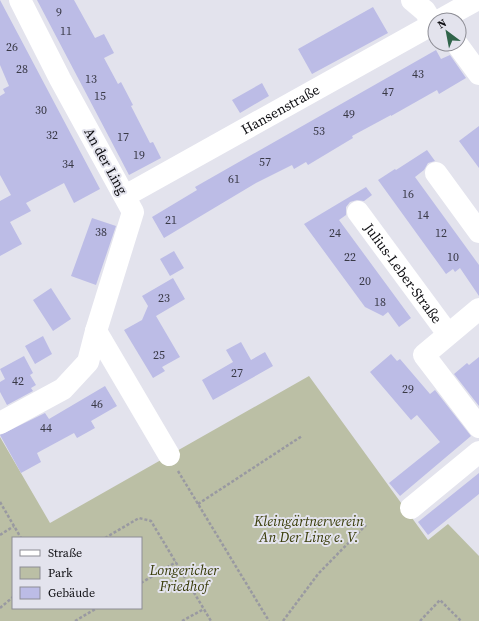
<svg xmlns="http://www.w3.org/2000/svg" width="479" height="621" font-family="'Source Serif 4',serif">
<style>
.green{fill:#bbbfa5;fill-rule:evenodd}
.building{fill:#bcbce6}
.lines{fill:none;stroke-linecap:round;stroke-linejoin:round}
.path{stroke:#9999a1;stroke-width:2.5;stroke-dasharray:3 2;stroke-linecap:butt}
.minor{stroke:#fff;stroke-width:22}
.labels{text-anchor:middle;stroke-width:4;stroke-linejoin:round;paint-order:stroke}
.number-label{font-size:12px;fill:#393946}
.street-label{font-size:14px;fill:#0d0d11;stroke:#e3e3ed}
.park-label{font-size:14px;font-style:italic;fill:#373a06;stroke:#e3e3ed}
</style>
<rect width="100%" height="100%" fill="#e3e3ed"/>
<path class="green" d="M309 376 428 540 448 524 479 556V621H0V437L50 523ZM13 538H141V608H13Z"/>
<path class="building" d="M0 0 100 189 74 203 64 183 26 203 31 211 10 222 22 244 0 256V201L11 195 0 175V96L5 93 3 89 9 86 0 65Z
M37 0H74L95 38 104 34 114 53 104 58 118 84 121 82 133 105 131 106 150 143 153 142 161 158 129 175Z
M373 7 388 33 312 74 298 49Z
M436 50 441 59 450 55 466 78 439 94 437 90 391 116V115L352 136 353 138 308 165 306 162 294 169 292 165 256 183 164 238 152 217 197 190 195 187Z
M262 83 269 96 240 113 232 100Z
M479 126V168L459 141Z
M427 150 435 161 428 163 424 170 415 177 479 265V296L460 268 455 272 453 269 446 274 378 180 395 169 396 170Z
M366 187 372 195 364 201 357 200 350 202 346 207V215L339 220 411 318 399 327 388 312 383 316 365 307 304 224Z
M92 218 116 226 96 285 71 276Z
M174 251 184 268 170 276 160 259Z
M173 278 185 299 156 316 180 357 162 367 165 371 153 378 124 330 142 320 148 306 142 296Z
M51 288 71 319 53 331 33 300Z
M43 336 52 354 35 364 25 346Z
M241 342 251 360 265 352 273 366 213 400 202 380 233 362 226 350Z
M391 354 397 361 400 359 430 394 435 390 471 436 400 496 389 483 440 442 417 415 411 420 370 372Z
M24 356 33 373 30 375 36 385 31 388 33 391 7 405 0 392V382L5 379 0 369Z
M479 357V406L454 374 467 363 469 365Z
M105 386 117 406 91 421 95 428 77 438 74 433 37 453 41 462 21 473 0 435 45 413 49 419Z
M479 473V494L428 535 418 522Z"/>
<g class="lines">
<path class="path" d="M178 471 269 621
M0 502 21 538
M198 504 302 436
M0 535 14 526
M105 538 139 518 151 521 211 621
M141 583 176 562
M0 608 13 597
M75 621 97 608
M182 621 204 609
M283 621 318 574 366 525
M420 621 440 600 461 621"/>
<g class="minor">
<path d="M412 0 425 11 433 24"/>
<path d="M440 20 476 0"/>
<path d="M457 44 479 74"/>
<path d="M436 173 479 232"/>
<path id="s1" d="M125 196 435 23"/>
<path id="s2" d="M358 212 448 334"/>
<path d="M479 309 424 355 479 427"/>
<path d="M96 331 169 455"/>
<path d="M0 423 63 389 88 362 96 331 133 212 60 79 20 0"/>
<path d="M411 508 479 452"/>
</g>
</g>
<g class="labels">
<g class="number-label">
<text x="59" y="16">9</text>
<text x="66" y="35">11</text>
<text x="12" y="51">26</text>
<text x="22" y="73">28</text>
<text x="418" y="78">43</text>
<text x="91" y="83">13</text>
<text x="388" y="96">47</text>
<text x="100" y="100">15</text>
<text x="41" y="114">30</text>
<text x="349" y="118">49</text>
<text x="319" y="135">53</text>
<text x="52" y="139">32</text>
<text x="123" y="141">17</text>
<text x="139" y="159">19</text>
<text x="265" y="166">57</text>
<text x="68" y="168">34</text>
<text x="234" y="183">61</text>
<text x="408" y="198">16</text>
<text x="423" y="219">14</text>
<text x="171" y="224">21</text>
<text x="101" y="236">38</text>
<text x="335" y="237">24</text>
<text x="441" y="237">12</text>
<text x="350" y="261">22</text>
<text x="453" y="261">10</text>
<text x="365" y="285">20</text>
<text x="164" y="302">23</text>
<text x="380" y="306">18</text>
<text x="159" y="359">25</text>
<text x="237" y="377">27</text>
<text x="18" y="385">42</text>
<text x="408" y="393">29</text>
<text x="97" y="408">46</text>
<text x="46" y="432">44</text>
</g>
<g class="street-label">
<text dy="5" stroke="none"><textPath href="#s1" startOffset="178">Hansenstraße</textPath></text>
<text transform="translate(106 161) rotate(61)" y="5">An der Ling</text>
<text dy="5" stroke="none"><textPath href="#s2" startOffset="76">Julius-Leber-Straße</textPath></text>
</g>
<g class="park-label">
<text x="309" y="526">Kleingärtnerverein<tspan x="309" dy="16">An Der Ling e. V.</tspan></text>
<text x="184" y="575">Longericher<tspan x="184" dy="16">Friedhof</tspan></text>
</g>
</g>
<rect x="12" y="537" width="130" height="72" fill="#e3e3ed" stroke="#8d8d95"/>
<rect x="20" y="550" width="20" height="6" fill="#ffffff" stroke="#8d8d95"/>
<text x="48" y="557" font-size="12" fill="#0d0d11">Straße</text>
<rect x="20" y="567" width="20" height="12" fill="#bbbfa5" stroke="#8d8d95"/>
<text x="48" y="577" font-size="12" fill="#0d0d11">Park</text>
<rect x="20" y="587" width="20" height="12" fill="#bcbce6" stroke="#8d8d95"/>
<text x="48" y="597" font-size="12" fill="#0d0d11">Gebäude</text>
<g transform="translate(447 32) rotate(328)"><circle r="19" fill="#e3e3ed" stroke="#8d8d95"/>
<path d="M0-3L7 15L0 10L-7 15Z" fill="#30644a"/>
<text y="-6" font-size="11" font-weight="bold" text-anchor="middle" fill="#0d0d11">N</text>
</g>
</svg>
